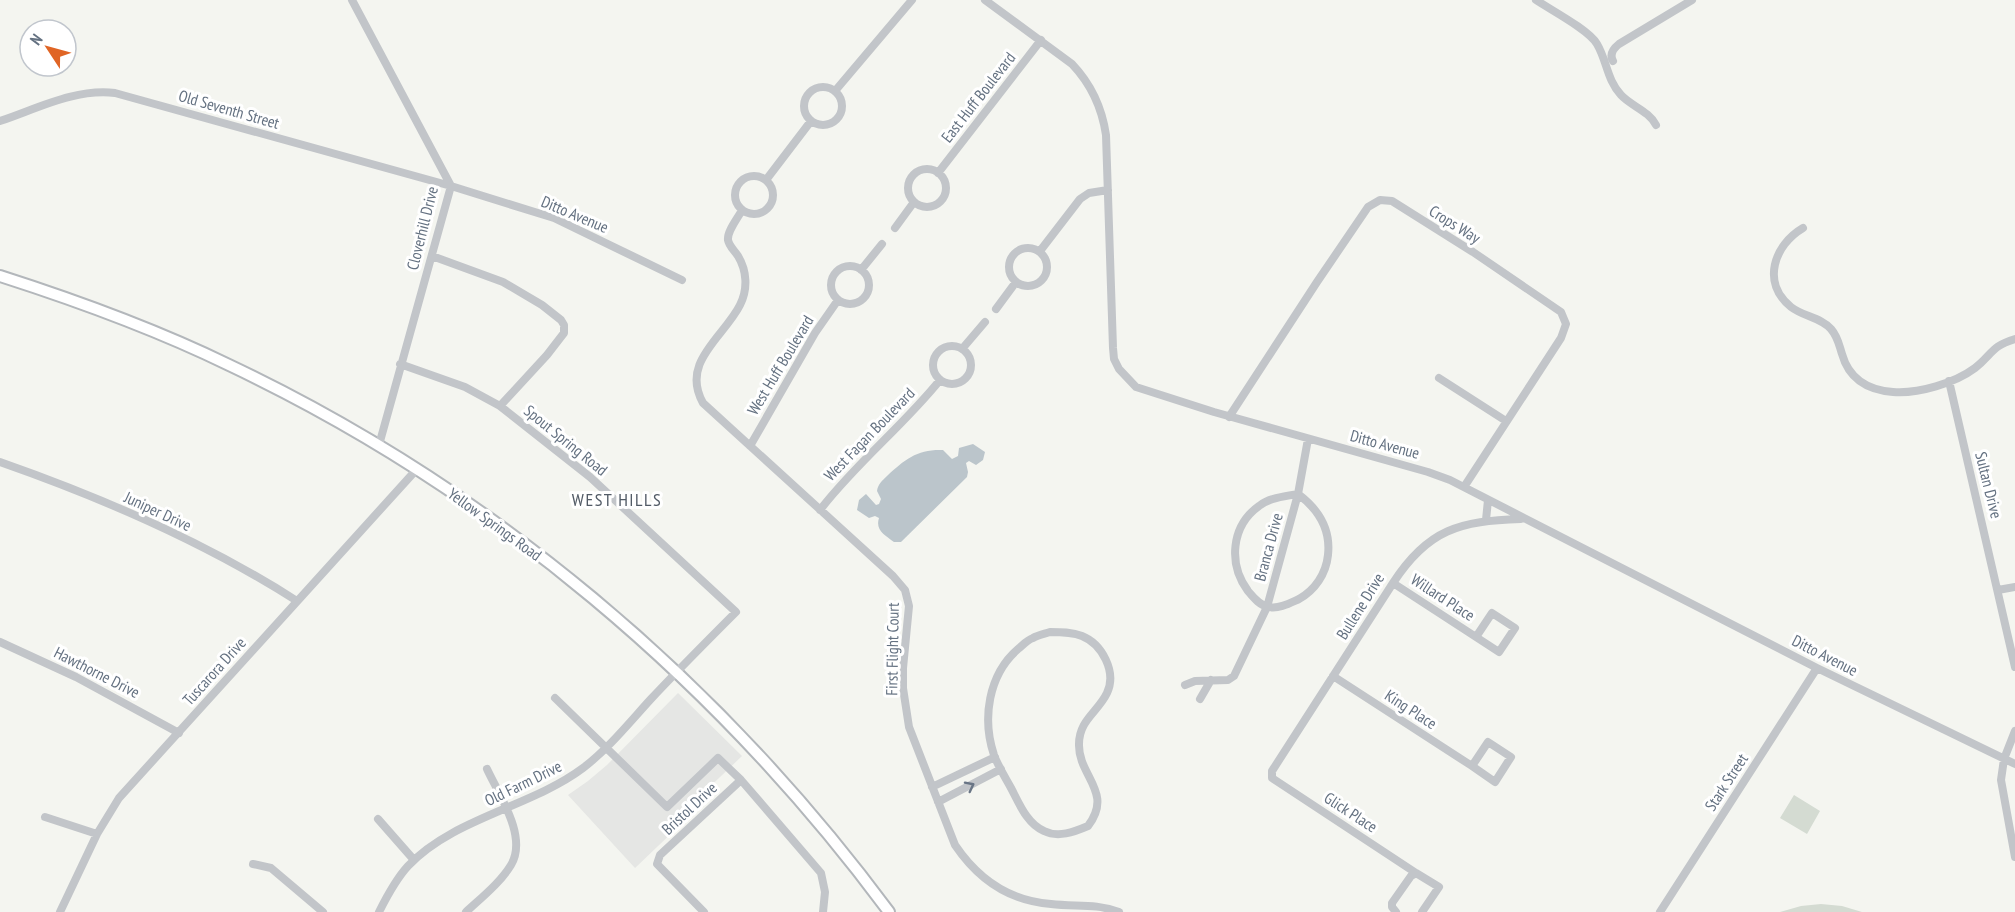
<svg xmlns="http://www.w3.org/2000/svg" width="2015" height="912" font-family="'PT Sans Narrow',sans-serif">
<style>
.built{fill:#e5e6e4}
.green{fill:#d4dbd2}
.water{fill:#bbc5cb}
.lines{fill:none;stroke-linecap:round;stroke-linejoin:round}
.major-casing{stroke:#b3b7bb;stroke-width:14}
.minor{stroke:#c2c5c9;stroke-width:8}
.major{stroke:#fff;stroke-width:10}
.oneway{stroke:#697585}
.labels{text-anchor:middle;stroke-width:6;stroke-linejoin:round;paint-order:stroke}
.street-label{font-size:16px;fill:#647181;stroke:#fff}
.neighbourhood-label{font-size:18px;letter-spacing:1.5px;fill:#525b66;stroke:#fff}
</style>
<rect width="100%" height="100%" fill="#f4f5f0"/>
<path class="built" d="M678 693 742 756 675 820 680 825 635 868 568 795 588 781 607 765Z"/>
<path class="green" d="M1794 795 1820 811 1807 834 1780 818Z
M1821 904 1842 906 1862 912H1780L1801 906Z"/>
<path class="water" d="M973 444 985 452 983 460 976 465 969 461 966 463 968 472 967 477 901 542H894C885 535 875 530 879 518L875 516 869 518 857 510 859 500 866 494 876 505 879 504 881 499 877 491C878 484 882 481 887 476 905 459 918 449 943 450L952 459 958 456 959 448Z"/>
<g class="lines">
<defs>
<path id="major" d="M0 276C78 301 155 329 229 365 491 489 717 680 889 912"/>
</defs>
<use href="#major" class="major-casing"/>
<path class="minor" d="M352 0 451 186 379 445
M985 0 1072 64C1091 84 1102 108 1106 135L1113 348 1114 359 1119 369 1136 387 1214 412 1428 472 1450 480 1817 668 2015 764
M1536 0C1551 10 1589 30 1597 44 1607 61 1607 80 1621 95 1631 106 1649 111 1656 125
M1613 61C1609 54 1614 48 1619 44L1692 0
M804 106a19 19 0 1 1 38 0a19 19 0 1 1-38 0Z
M835 91 912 0
M0 121C36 109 76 88 115 93L451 186 554 218 682 280
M908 188a19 19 0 1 1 38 0a19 19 0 1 1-38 0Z
M938 173 1041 40
M735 195a19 19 0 1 1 38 0a19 19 0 1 1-38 0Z
M766 180 811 121
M742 210C738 218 727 231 728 240 729 246 734 250 738 256 747 271 748 289 740 305 724 337 680 362 703 403L893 576 905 590 909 606 903 668V688L909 727 955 845C978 879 1009 901 1051 904 1076 907 1095 903 1119 912
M895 228 914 202
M1803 228C1774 245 1761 283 1791 307 1804 317 1820 317 1831 329 1838 337 1839 345 1842 354 1849 379 1867 390 1893 392 1918 394 1955 383 1975 368 1992 355 1991 346 2015 339
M1009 267a19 19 0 1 1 38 0a19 19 0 1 1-38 0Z
M1040 251 1080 199 1089 193 1108 190
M432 256 503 282 542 305 561 320 564 325V333L547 355 500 406
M831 285a19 19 0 1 1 38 0a19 19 0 1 1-38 0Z
M861 270 882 244
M996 309 1016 282
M933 365a19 19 0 1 1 38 0a19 19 0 1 1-38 0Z
M962 349 985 322
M1439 378 1506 421
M1949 381 2015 667
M1229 417 1317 282 1368 207 1380 200 1392 201 1473 252 1561 312 1566 324 1561 338 1464 487
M750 446 815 333 838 300
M0 462C100 497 208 544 297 601
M1298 494C1318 509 1331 528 1328 555 1326 574 1315 590 1299 599 1290 603 1279 609 1269 607 1260 606 1253 597 1248 591 1228 564 1231 526 1259 506 1269 498 1285 496 1298 494Z
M820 510C856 463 903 426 940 380
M1486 520 1488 500
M1393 583 1476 637
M1998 590 2015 587
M1492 613 1515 628 1499 652 1476 637Z
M1050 632C1061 632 1072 632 1082 636 1102 644 1117 672 1107 693 1098 712 1079 720 1079 744 1078 776 1114 792 1088 826 1074 832 1058 838 1044 831 1027 824 1019 803 1011 788 1005 777 998 766 994 755 982 719 988 675 1018 649 1023 645 1027 640 1033 638 1038 635 1044 634 1050 632Z
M0 642 76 677 179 733
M1333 676 1472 766
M1185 685 1195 681 1228 680 1234 676 1267 607 1298 494 1308 439
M555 698 667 807 718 758 741 780 821 873 825 892 823 912
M1200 699 1211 680
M2015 731 2004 759 2001 780 2015 857
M1488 742 1511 757 1495 782 1472 766Z
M932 787 995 757
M938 802 1001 769
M45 817 97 834
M378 819 414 860
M253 864 271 868 323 912
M1416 873 1278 782 1272 778V771L1393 583C1428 529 1460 521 1521 519
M60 912 97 834 119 798 417 469
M379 912C387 896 396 879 408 866 453 818 531 807 583 768 608 749 629 723 650 700 678 670 707 641 736 612L590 477 500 406 465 387 400 364
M466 912C481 898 500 883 511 865 528 837 499 795 487 769
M704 912 657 864 660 855 741 780
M1396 912 1392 907V903L1411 876 1416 873 1439 887 1422 912
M1660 912 1817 668"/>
<use href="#major" class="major"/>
</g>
<defs><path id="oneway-chevron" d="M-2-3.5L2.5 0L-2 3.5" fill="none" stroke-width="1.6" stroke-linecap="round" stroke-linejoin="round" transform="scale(1.5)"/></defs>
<use class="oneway" href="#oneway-chevron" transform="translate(970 786) rotate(-27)"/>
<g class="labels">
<g class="street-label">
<text transform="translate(978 97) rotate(-52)" y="6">East Huff Boulevard</text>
<text transform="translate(229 109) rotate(16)" y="6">Old Seventh Street</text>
<text transform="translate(575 214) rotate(23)" y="6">Ditto Avenue</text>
<text transform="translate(1455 224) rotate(32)" y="6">Crops Way</text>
<text transform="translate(422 228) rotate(-76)" y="6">Cloverhill Drive</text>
<text transform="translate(780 365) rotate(-59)" y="6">West Huff Boulevard</text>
<text transform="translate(869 434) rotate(-46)" y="6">West Fagan Boulevard</text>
<text transform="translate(566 440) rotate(39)" y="6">Spout Spring Road</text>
<text transform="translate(1385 444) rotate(15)" y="6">Ditto Avenue</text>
<text transform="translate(1989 485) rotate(76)" y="6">Sultan Drive</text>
<text transform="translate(158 511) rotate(25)" y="6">Juniper Drive</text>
<text transform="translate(495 524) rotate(36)" y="6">Yellow Springs Road</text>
<text transform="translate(1268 547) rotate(-75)" y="6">Branca Drive</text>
<text transform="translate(1443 597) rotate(33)" y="6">Willard Place</text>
<text transform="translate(1360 606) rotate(-58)" y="6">Bullene Drive</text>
<text transform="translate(892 649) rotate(-89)" y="6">First Flight Court</text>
<text transform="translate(1825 655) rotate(27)" y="6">Ditto Avenue</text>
<text transform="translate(214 671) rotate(-48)" y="6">Tuscarora Drive</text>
<text transform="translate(97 672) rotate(27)" y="6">Hawthorne Drive</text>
<text transform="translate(1411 709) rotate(33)" y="6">King Place</text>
<text transform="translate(1726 782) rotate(-57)" y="6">Stark Street</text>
<text transform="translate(523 783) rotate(-26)" y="6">Old Farm Drive</text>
<text transform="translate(689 808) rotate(-43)" y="6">Bristol Drive</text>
<text transform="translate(1351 812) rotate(33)" y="6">Glick Place</text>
</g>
<g class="neighbourhood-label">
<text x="617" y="506">WEST HILLS</text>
</g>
</g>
<g transform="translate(48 48) rotate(306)"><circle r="28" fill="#ffffff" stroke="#c1c6cd" stroke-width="1.5"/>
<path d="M0-4.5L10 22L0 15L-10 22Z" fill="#e06525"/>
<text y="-9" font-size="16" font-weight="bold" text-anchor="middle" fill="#647181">N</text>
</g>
</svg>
